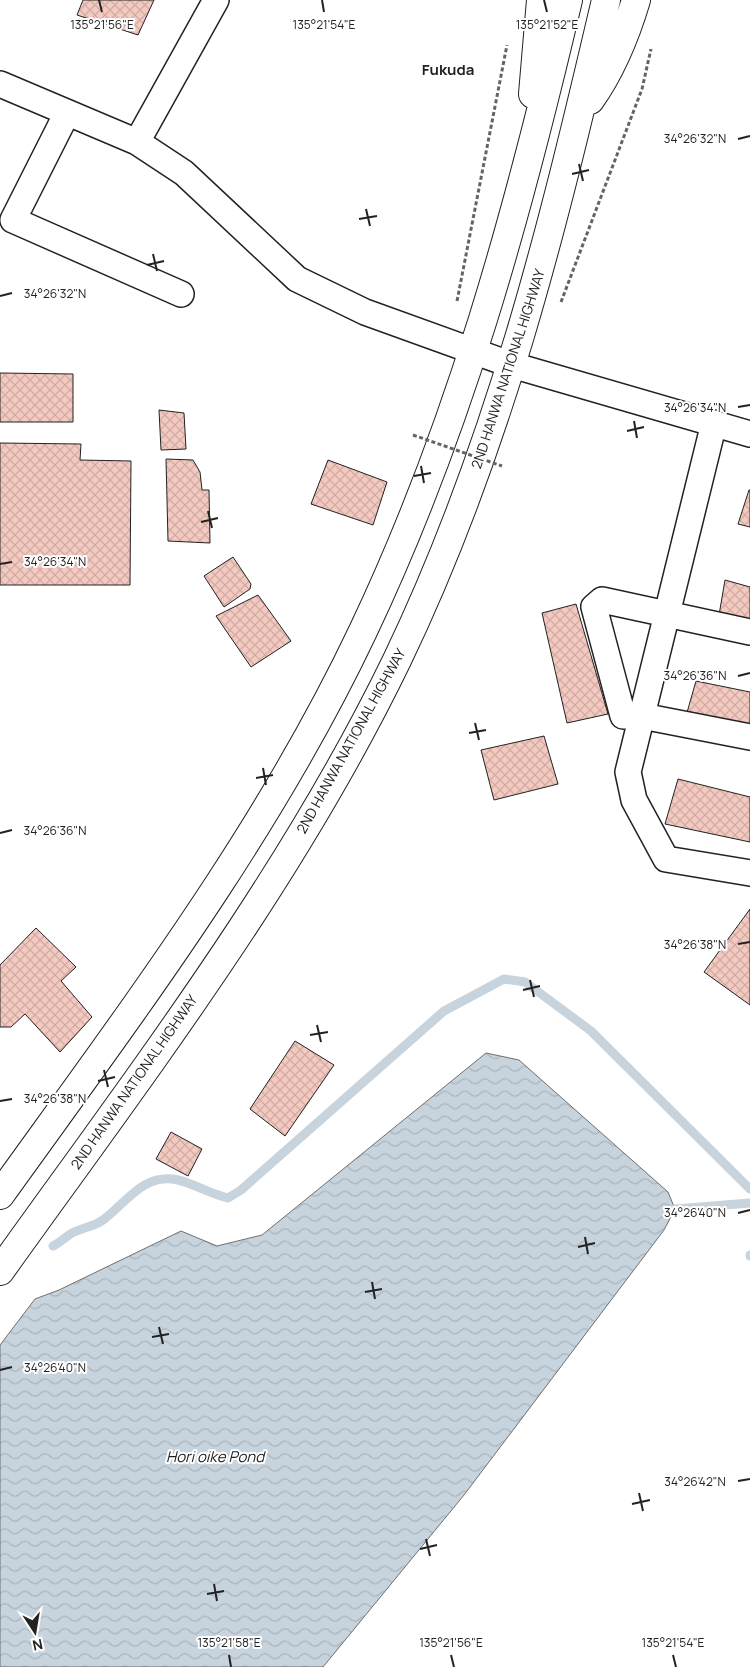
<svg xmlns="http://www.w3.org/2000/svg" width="750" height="1667" font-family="Manrope,sans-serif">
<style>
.water{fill:url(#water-waves);stroke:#6f6f6f}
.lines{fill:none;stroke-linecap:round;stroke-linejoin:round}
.stream{stroke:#c7d3dd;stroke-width:9}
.building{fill:url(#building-cross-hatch);stroke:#222}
.minor-casing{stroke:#222;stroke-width:28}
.trunk-casing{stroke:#222;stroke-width:30}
.path{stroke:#646464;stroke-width:3;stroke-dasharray:4 2.5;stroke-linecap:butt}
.minor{stroke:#fff;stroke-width:25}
.trunk{stroke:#fff;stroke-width:28}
.path-bridge{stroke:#646464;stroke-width:3;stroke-dasharray:4 2.5;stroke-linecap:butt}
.ticks{fill:none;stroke:#222;stroke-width:2}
.labels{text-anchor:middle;stroke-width:4;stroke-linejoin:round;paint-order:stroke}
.street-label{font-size:14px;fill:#222;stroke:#fff}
.neighbourhood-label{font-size:15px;font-weight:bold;fill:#222;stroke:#fff}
.water-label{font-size:15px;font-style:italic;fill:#222;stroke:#fff}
.ticks-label{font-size:12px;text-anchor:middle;fill:#222;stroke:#fff;stroke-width:4;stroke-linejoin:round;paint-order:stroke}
</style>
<defs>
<pattern id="water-waves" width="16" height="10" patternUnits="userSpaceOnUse" patternTransform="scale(1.25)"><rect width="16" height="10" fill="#c7d3dd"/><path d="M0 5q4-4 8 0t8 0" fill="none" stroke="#abb5bd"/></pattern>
<pattern id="building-cross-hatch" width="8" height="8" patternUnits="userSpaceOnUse" patternTransform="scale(1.25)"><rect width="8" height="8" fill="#f3c9c0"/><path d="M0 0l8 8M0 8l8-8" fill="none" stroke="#d0aca5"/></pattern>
</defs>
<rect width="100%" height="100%" fill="#fff"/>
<path class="water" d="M486 1053 519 1060 668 1192 675 1209 664 1230 464 1495 323 1667H0V1345L35 1299 59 1290 181 1231 217 1246 262 1235Z"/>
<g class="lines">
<path class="stream" d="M675 1209 750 1203
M53 1246C60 1243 63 1239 69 1235 78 1228 92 1228 103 1220 126 1203 144 1172 178 1180 195 1184 210 1194 228 1198L241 1190 444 1011 504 979 525 982 591 1031 750 1189
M750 1255V1256"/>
</g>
<path class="building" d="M83 0H154L138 35 77 15Z
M0 373 73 374V422H0Z
M159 410 184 413 186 449 161 450Z
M0 443 81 444 80 460 131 461 130 585H0Z
M166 459 193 460 200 472 202 490H209L210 543 168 541Z
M328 460 387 482 373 525 311 504Z
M749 490H750V527L738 524Z
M233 557 251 584 250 589 224 607 204 576Z
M725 580 750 587V623L719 615Z
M258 595 291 641 251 667 216 616Z
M576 604 608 714 567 723 542 613Z
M696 681 750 692V729L686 716Z
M544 736 558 784 494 800 481 750Z
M678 779 750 797V842L665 824Z
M750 909V1005L704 972Z
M36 928 76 967 61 981 92 1017 60 1052 25 1014 11 1027H0V965Z
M295 1041 334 1065 285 1136 250 1109Z
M171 1132 202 1149 188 1176 156 1159Z"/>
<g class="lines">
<defs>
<path id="minor" d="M0 84 137 142 184 173 297 279 365 312 512 365 750 434
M67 113 13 220 181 294
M137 142 216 0
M714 423 628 772 634 800 666 859 750 873
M750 632 602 600 594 607 623 716H642L750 737"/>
<path id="trunk" d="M533 94 541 0
M590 100C612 69 625 37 636 0
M0 1195C130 1014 267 834 363 631 459 429 517 217 568 0
M0 1271C141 1074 291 879 397 660 499 448 553 227 606 0"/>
</defs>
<use href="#minor" class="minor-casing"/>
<use href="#trunk" class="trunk-casing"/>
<path class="path" d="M457 301 507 45
M561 302 642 89 651 49"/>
<use href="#minor" class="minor"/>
<use href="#trunk" class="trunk"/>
<path class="path-bridge" d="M413 435 502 466"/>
</g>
<path class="ticks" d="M99 0 102 12M322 0 324 12M544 0 547 12M738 139 750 136M579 164 583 181M572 174 589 170M366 209 370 226M359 219 377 216M153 254 157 271M147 265 164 261M0 296 12 293M738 407 750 405M634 421 637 438M627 431 644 427M421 466 424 483M414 476 431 473M208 511 212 528M201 522 218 518M0 564 12 562M738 676 750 673M475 723 479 740M469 733 486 730M263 768 266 785M256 778 273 775M0 833 12 830M738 944 750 942M530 980 534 997M523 990 540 986M317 1025 321 1042M310 1035 328 1032M104 1070 108 1087M98 1081 115 1077M0 1101 12 1099M738 1213 750 1210M585 1237 588 1254M578 1247 595 1243M372 1282 375 1299M365 1292 382 1289M159 1327 163 1344M152 1337 169 1334M0 1370 12 1367M738 1481 750 1479M639 1493 643 1511M632 1504 650 1500M426 1539 430 1556M420 1549 437 1545M214 1584 217 1601M207 1594 224 1591M229 1655 231 1667M451 1655 454 1667M673 1655 676 1667"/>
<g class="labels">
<g class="street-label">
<text transform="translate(508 369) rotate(-72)" y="5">2ND HANWA NATIONAL HIGHWAY</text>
<text transform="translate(351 741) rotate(-61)" y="5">2ND HANWA NATIONAL HIGHWAY</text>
<text transform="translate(134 1082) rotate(-55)" y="5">2ND HANWA NATIONAL HIGHWAY</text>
</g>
<g class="neighbourhood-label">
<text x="448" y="75">Fukuda</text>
</g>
<g class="water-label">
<text x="215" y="1462">Hori oike Pond</text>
</g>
</g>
<g class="ticks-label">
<text x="102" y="29">135°21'56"E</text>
<text x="324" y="29">135°21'54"E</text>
<text x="547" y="29">135°21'52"E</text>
<text x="695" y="143">34°26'32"N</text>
<text x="55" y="298">34°26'32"N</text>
<text x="695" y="412">34°26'34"N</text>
<text x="55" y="566">34°26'34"N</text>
<text x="695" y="680">34°26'36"N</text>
<text x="55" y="835">34°26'36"N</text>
<text x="695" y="949">34°26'38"N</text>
<text x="55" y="1103">34°26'38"N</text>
<text x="695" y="1217">34°26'40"N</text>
<text x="55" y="1372">34°26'40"N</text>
<text x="695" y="1486">34°26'42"N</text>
<text x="229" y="1647">135°21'58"E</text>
<text x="451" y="1647">135°21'56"E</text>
<text x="673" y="1647">135°21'54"E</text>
</g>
<g transform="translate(35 1632) rotate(168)" stroke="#ffffff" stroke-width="4" paint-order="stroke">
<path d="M0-4L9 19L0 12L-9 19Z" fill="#222222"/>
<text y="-8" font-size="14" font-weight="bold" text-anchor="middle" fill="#222222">N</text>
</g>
</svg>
